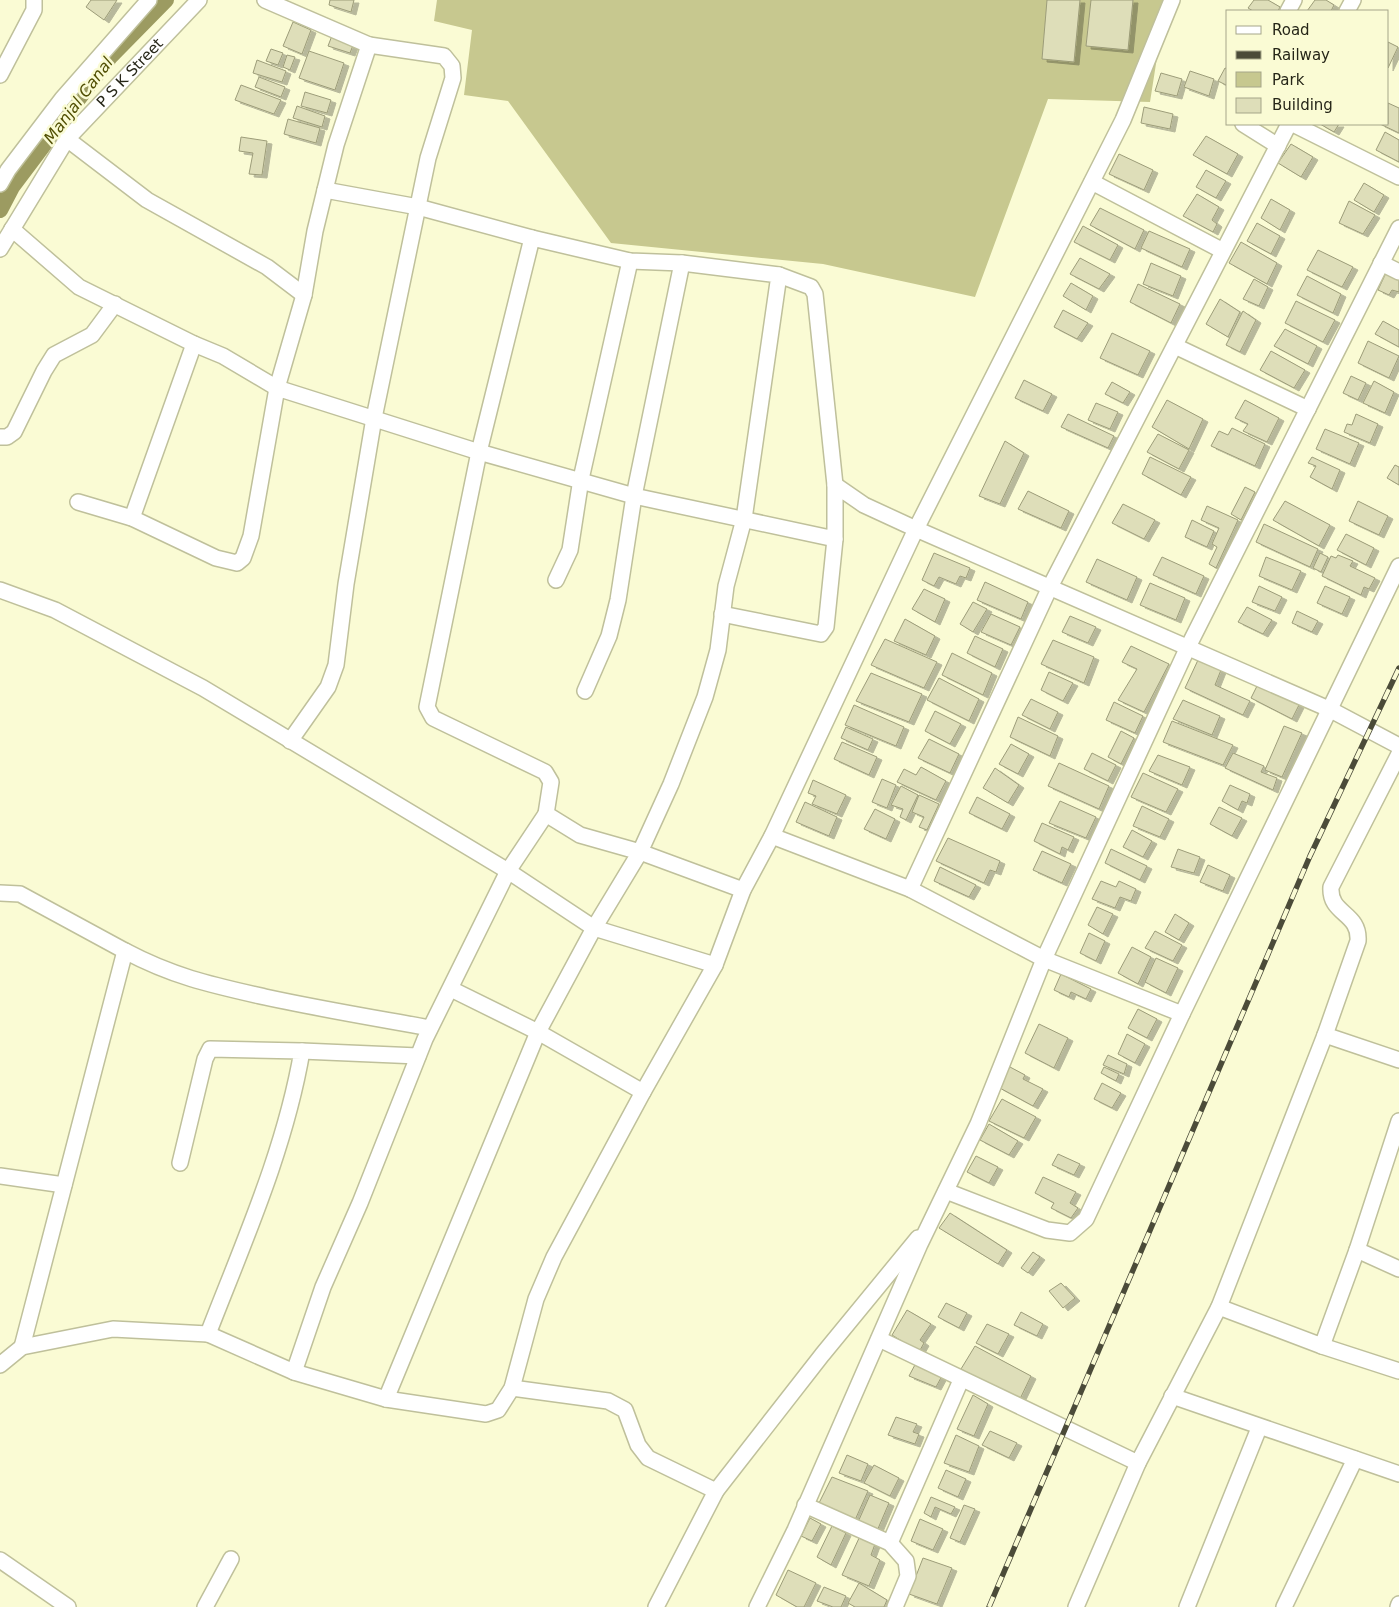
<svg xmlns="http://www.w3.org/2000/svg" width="1399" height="1607" font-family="'DejaVu Sans',sans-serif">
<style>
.green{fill:#c7c88f}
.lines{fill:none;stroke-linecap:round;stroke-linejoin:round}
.canal{stroke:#9c9b61;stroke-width:16}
.building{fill:#dedeb9;stroke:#9c9c79;filter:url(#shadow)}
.minor-casing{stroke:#bfc09b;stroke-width:18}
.minor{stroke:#fff;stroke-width:15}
.rail-casing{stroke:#4b4b39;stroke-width:5.5}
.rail{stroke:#fafbd4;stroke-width:4;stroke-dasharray:11;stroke-linecap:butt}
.labels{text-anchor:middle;stroke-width:5;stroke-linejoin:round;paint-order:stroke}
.street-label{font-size:15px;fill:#262618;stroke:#fafbd4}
.water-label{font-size:16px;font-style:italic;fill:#504e03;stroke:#fafbd4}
</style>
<defs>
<filter id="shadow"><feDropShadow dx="5" dy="3" stdDeviation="0" flood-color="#0004"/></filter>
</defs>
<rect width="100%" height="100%" fill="#fafbd4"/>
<path class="green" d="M437 0H1166L1150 102 1048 99 975 297 823 264 611 243 508 101 464 95 472 30 434 21Z"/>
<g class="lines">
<path class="canal" d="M0 210 12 187 110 57 166 0"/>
</g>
<path class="building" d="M91 0H117L104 20 86 7Z
M330 0H354L351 12 329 5Z
M1047 0H1080L1074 62 1042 59Z
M1091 0H1133L1128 50 1086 46Z
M1254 0H1268L1280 7 1278 11H1253L1248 8Z
M1315 0H1326L1334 5 1331 11H1307Z
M293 22 311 30 302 54 283 46Z
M333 33 355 40 350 53 328 46Z
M1388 42 1398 47 1388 68Z
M271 49 283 53 278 65 266 61Z
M309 51 344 63 335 90 299 78Z
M287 55 295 57 290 70 283 67Z
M257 60 286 71 282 82 253 73Z
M1225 68 1228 69V86L1218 81Z
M1190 71 1214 79 1209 96 1184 87Z
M1161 73 1182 79 1177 96 1155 91Z
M259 77 285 87 281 97 255 87Z
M241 85 281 100 274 114 235 100Z
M305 92 331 100 327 113 301 106Z
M1388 103 1399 108V133L1380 124H1388Z
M297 106 325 116 322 127 293 118Z
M1144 107 1173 114 1170 129 1141 123Z
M288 119 320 128 316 143 284 134Z
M1320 124H1339L1334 132Z
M1385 132 1399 140V162L1376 150Z
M1206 136 1238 154 1227 174 1193 155Z
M241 137 267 141 262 175 249 174 253 153 239 151Z
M1291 144 1313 157 1301 177 1278 163Z
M1119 154 1153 170 1144 190 1109 174Z
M1206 170 1226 181 1216 198 1196 187Z
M1364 183 1384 195 1374 212 1354 200Z
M1197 194 1219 207 1212 220 1217 224 1213 232 1183 216Z
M1271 199 1290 210 1280 230 1261 218Z
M1349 201 1375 215 1363 234 1339 223Z
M1100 208 1144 230 1135 249 1090 225Z
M1257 223 1280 236 1271 254 1247 241Z
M1083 226 1118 245 1110 260 1074 242Z
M1149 231 1190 249 1182 267 1141 248Z
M1241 242 1277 263 1267 284 1229 263Z
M1318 250 1353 267 1342 287 1307 270Z
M1080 258 1110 274 1099 289 1070 274Z
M1151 263 1181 276 1173 296 1143 284Z
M1390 264 1399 268V292L1392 290 1389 295 1378 290Z
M1307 276 1341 294 1333 313 1297 295Z
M1254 279 1268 287 1259 306 1243 299Z
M1071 283 1093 296 1086 310 1063 296Z
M1138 284 1180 304 1171 323 1130 302Z
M1220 299 1240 312 1228 337 1206 324Z
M1296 301 1335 320 1323 342 1285 323Z
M1063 310 1088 323 1077 339 1054 327Z
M1243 311 1256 320 1240 352 1226 345Z
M1383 321 1399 330V347L1375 334Z
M1285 329 1317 346 1308 364 1274 346Z
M1112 333 1150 351 1138 375 1100 358Z
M1368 341 1399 356 1389 378 1358 363Z
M1271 351 1305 370 1294 388 1260 370Z
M1351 376 1366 383 1358 400 1343 393Z
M1024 380 1052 394 1043 411 1015 398Z
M1374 381 1394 392 1385 413 1363 403Z
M1112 382 1130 392 1123 403 1105 394Z
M1167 400 1203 419 1189 449 1152 427Z
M1245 400 1279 418 1267 442 1243 431 1248 424 1235 418Z
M1096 403 1118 412 1110 429 1088 420Z
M1068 414 1114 436 1108 448 1061 427Z
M1356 414 1378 424 1370 443 1344 432 1347 424 1352 425Z
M1232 428 1265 444 1255 466 1211 446 1219 431 1228 435Z
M1325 429 1359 443 1350 464 1316 449Z
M1158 434 1189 450 1179 469 1147 452Z
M1005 441 1024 453 1000 504 979 496Z
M1150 457 1191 477 1181 495 1142 474Z
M1312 457 1340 470 1332 489 1310 477 1316 466 1308 463Z
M1395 465 1399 467V485L1387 478Z
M1245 487 1255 492 1241 520 1231 514Z
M1028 491 1069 511 1061 528 1018 509Z
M1285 501 1330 525 1319 546 1273 520Z
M1358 501 1388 516 1379 535 1349 521Z
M1123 504 1155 520 1144 539 1112 523Z
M1207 506 1238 520 1216 568 1209 564 1217 547 1212 544 1219 528 1201 520Z
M1192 520 1214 531 1207 547 1185 537Z
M1264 524 1318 549 1310 567 1256 542Z
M1346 534 1374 548 1366 565 1337 550Z
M934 553 970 568 966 578 960 576 956 584 939 577 934 586 922 580Z
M1320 553 1328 557 1321 572 1313 568Z
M1338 555 1353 561 1350 566 1375 578 1369 589 1364 587 1361 595 1322 576 1331 556 1336 558Z
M1162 557 1204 576 1196 594 1153 575Z
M1266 557 1301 571 1292 590 1259 576Z
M1097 559 1137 577 1127 600 1086 582Z
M985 582 1028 602 1021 619 977 600Z
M1150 583 1185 598 1176 620 1140 605Z
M1259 586 1282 597 1275 611 1252 602Z
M1325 586 1350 597 1342 614 1317 603Z
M924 589 945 599 935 622 912 609Z
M973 602 987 609 973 632 960 624Z
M1247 607 1272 620 1263 634 1238 622Z
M1297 611 1318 621 1312 632 1292 623Z
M991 614 1020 627 1011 645 981 632Z
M1070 616 1096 627 1088 643 1062 632Z
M905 619 935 636 926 655 894 641Z
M975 636 1003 649 995 667 967 653Z
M885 639 937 662 924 688 871 665Z
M1053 640 1094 657 1084 683 1041 664Z
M1131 646 1169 664 1144 712 1118 700 1137 669 1122 662Z
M952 653 992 673 983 695 942 675Z
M1198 660 1221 670 1215 685 1250 701 1243 715 1185 688Z
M1049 672 1073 683 1063 701 1041 690Z
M871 673 922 694 909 722 856 701Z
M939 678 979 699 969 721 927 700Z
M1258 684 1299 705 1292 719 1251 698Z
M1031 699 1058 712 1050 729 1022 715Z
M1183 700 1220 716 1212 735 1173 719Z
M1114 702 1143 716 1135 733 1106 720Z
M854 705 904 727 896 746 845 725Z
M935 711 961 724 950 744 925 731Z
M1018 717 1058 736 1050 756 1010 737Z
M1172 721 1233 745 1223 765 1163 742Z
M1284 726 1302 733 1282 777 1265 770Z
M846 727 873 739 868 750 841 738Z
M1121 731 1134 738 1121 764 1108 757Z
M929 739 959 754 950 773 918 758Z
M842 742 877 757 869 775 834 759Z
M1011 744 1029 754 1018 774 999 764Z
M1092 753 1116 765 1108 781 1084 769Z
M1233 753 1264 766 1261 772 1277 778 1273 790 1225 768Z
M1158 755 1190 767 1182 785 1149 771Z
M1059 763 1109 786 1099 809 1048 786Z
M921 767 946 781 936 800 897 782 904 769 916 775Z
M995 768 1019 785 1008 803 983 788Z
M1143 773 1178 789 1166 812 1131 797Z
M882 779 896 785 887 808 872 802Z
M813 780 846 795 837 814 812 804 816 796 808 793Z
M1230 785 1250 794 1247 803 1242 801 1238 810 1222 801Z
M901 786 918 795 906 820 900 817 903 809 891 805Z
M919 795 939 804 927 830 919 827 924 817 912 812Z
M977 797 1010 814 1002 829 969 813Z
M1060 801 1096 817 1086 838 1049 823Z
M805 802 837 817 829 836 796 822Z
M1142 806 1169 819 1160 837 1133 826Z
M1219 807 1242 818 1232 836 1210 824Z
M875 809 895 819 886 839 864 829Z
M1042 823 1074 837 1068 850 1062 847 1060 854 1034 841Z
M1132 830 1152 841 1143 857 1123 847Z
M948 838 1000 861 996 872 990 870 984 883 936 861Z
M1111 849 1147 866 1140 880 1105 863Z
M1178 849 1200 857 1194 873 1171 867Z
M1042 851 1071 864 1062 883 1033 870Z
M1208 865 1230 875 1223 891 1200 882Z
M940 867 976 885 969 897 934 881Z
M1101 881 1116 887 1119 881 1136 889 1131 901 1120 897 1115 908 1092 899Z
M1097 907 1113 914 1103 934 1088 925Z
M1175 914 1189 923 1179 940 1165 932Z
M1155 931 1182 945 1173 961 1145 948Z
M1089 933 1105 941 1096 961 1080 953Z
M1132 947 1151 957 1138 984 1118 973Z
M1156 958 1178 968 1166 993 1145 982Z
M1061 974 1091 989 1086 999 1071 992 1069 997 1054 990Z
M1138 1009 1157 1019 1147 1038 1128 1028Z
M1039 1024 1068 1038 1054 1068 1025 1053Z
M1127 1034 1145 1044 1135 1063 1118 1054Z
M1108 1055 1127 1064 1124 1074 1103 1065Z
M1010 1067 1025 1075 1023 1079 1043 1089 1033 1106 998 1087Z
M1104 1067 1119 1074 1116 1081 1101 1073Z
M1102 1083 1121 1093 1112 1108 1094 1099Z
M1002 1099 1036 1117 1024 1138 989 1121Z
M989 1124 1018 1141 1009 1155 980 1140Z
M1058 1154 1080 1164 1074 1175 1052 1165Z
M976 1156 998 1167 989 1183 967 1172Z
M1043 1177 1076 1192 1070 1203 1078 1208 1071 1218 1051 1208 1054 1203 1035 1193Z
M950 1213 1007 1250 998 1264 939 1228Z
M1033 1252 1040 1257 1028 1273 1021 1268Z
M1061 1283 1075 1298 1063 1308 1049 1291Z
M946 1303 967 1313 959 1328 938 1317Z
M907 1310 931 1324 920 1340 924 1343 919 1352 892 1335Z
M1021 1312 1043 1324 1037 1336 1014 1325Z
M987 1324 1009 1334 998 1354 976 1343Z
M975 1346 1031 1376 1019 1401 961 1369Z
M917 1361 943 1374 936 1387 909 1376Z
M973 1395 988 1404 974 1436 957 1429Z
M896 1417 917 1424 913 1432 919 1434 915 1444 888 1435Z
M990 1431 1017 1443 1009 1458 982 1445Z
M956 1435 979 1446 969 1472 944 1463Z
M847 1455 868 1464 861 1481 839 1473Z
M874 1465 899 1478 890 1496 864 1483Z
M946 1470 966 1479 958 1497 938 1488Z
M832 1477 868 1491 855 1520 818 1505Z
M870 1495 889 1503 877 1531 858 1522Z
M931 1497 955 1507 951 1514 935 1507 931 1517 924 1513Z
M964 1505 975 1509 960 1542 950 1538Z
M810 1518 821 1524 812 1541 801 1536Z
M920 1519 943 1529 933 1550 911 1541Z
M832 1526 846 1533 831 1565 817 1557Z
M860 1536 875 1544 871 1555 880 1560 869 1586 842 1575Z
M923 1558 952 1568 937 1604 909 1594Z
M788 1570 816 1583 804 1607H797L776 1595Z
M859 1583 887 1600 884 1607H855L848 1603Z
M824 1587 846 1596 841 1607H833L817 1601Z"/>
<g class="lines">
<defs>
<g id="minor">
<path d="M265 0 369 45"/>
<path d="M1288 11 1294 0"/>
<path d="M1347 11 1353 0"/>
<path d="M0 75 34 10V0"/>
<path d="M1243 124 1278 146"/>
<path d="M1293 124 1399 177"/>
<path d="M67 139 147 200 267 267 304 295"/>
<path d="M1092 182 1223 251"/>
<path d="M0 184 8 170 62 99 149 0"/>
<path d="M325 190 418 207 532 238"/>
<path d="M12 229 79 287 194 344 223 356 277 388 479 452 634 496 835 539V485L864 505 916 529 1331 710 1399 746"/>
<path id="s1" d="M0 249 67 139 199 0"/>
<path d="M1381 263 1399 272"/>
<path d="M779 275 811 287 815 294 835 485"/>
<path d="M1175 346 1308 409"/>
<path d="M0 437H7L14 432 44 371 54 355 92 335 115 304"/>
<path d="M78 502 132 518 216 558 237 563 243 558 251 536 277 388 304 295 315 231 336 145 369 45 444 56 452 66 453 78 428 158 374 418 346 584 336 665 328 687 290 741"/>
<path d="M132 518 194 344"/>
<path d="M556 580 570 550 581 479 630 261"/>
<path d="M0 590 55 610 203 688 508 871 594 928 715 965"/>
<path d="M722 614 821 634 826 627 835 539"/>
<path d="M585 691 609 636 618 600 634 496 682 263"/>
<path d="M1399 754 1331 887C1329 915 1360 912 1358 941L1325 1035 1399 1060"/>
<path d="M772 836 910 889 1044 959 1182 1014"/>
<path d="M910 889 1050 587 1289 124"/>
<path d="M0 893 20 894 125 951 22 1347"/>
<path d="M125 951C174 977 212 985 265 997 320 1009 375 1018 430 1028"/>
<path d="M451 989 538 1032 643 1092"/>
<path d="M302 1051 418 1056"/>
<path d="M180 1163 205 1059 210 1049 302 1051C285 1150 244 1241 208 1334"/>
<path d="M0 1176 64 1185"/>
<path d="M946 1191 1047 1230 1070 1233 1086 1219 1182 1014 1399 566"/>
<path d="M1357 1250 1399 1269"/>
<path d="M1219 1307 1322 1346 1357 1250 1399 1121"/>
<path d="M879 1339 1138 1463"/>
<path d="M1322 1346 1399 1371"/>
<path d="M0 1365 22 1347 113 1329 208 1334 294 1372 386 1399 486 1414 498 1410 512 1388 536 1299 554 1257 643 1092 715 965 743 890 772 836 916 529 1123 120 1172 0"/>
<path d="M294 1372 323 1287 360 1203 425 1039 508 871 546 814"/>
<path d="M512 1388 608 1401 625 1410 638 1445 648 1458 716 1491"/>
<path d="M1172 1396 1399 1474"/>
<path d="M386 1399 538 1032 594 928 640 852 671 784 705 697 718 650 726 586 744 519 779 275 682 263 630 261 532 238 479 452 427 707 433 718 545 772 551 782 546 814 580 835 640 852 743 890"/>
<path d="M805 1505 890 1543 906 1561 908 1576 895 1607"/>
<path d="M890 1543 961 1380"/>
<path d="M0 1560 68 1607"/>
<path d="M205 1607 231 1559"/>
<path d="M656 1607 716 1491 822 1355 918 1238"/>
<path d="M757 1607 795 1530 920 1244 978 1124 1044 959 1187 649 1399 228"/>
<path d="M1076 1607 1138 1463 1219 1307 1325 1035"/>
<path d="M1187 1607 1259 1428"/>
<path d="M1284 1607 1355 1459"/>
<path d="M1398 1607 1399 1604"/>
</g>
</defs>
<use href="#minor" class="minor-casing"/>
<use href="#minor" class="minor"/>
<defs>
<path id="rail" d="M989 1607 1310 856 1399 668"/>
</defs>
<use href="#rail" class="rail-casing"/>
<use href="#rail" class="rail"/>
</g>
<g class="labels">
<g class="street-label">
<text dy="5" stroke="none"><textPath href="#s1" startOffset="220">P S K Street</textPath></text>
</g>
<g class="water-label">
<text transform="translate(78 100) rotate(-53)" y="6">Manjal Canal</text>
</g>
</g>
<rect x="1226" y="10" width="162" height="115" fill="#fafbd4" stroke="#a5a689"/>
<rect x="1236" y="26" width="25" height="8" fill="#ffffff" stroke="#a5a689"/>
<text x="1272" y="35" font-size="15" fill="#262618">Road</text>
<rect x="1236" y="51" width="25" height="8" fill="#4b4b39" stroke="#a5a689"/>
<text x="1272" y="60" font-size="15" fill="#262618">Railway</text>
<rect x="1236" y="72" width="25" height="15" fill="#c7c88f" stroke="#a5a689"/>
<text x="1272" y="85" font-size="15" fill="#262618">Park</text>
<rect x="1236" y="98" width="25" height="15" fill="#dedeb9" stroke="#a5a689"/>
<text x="1272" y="110" font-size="15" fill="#262618">Building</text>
</svg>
